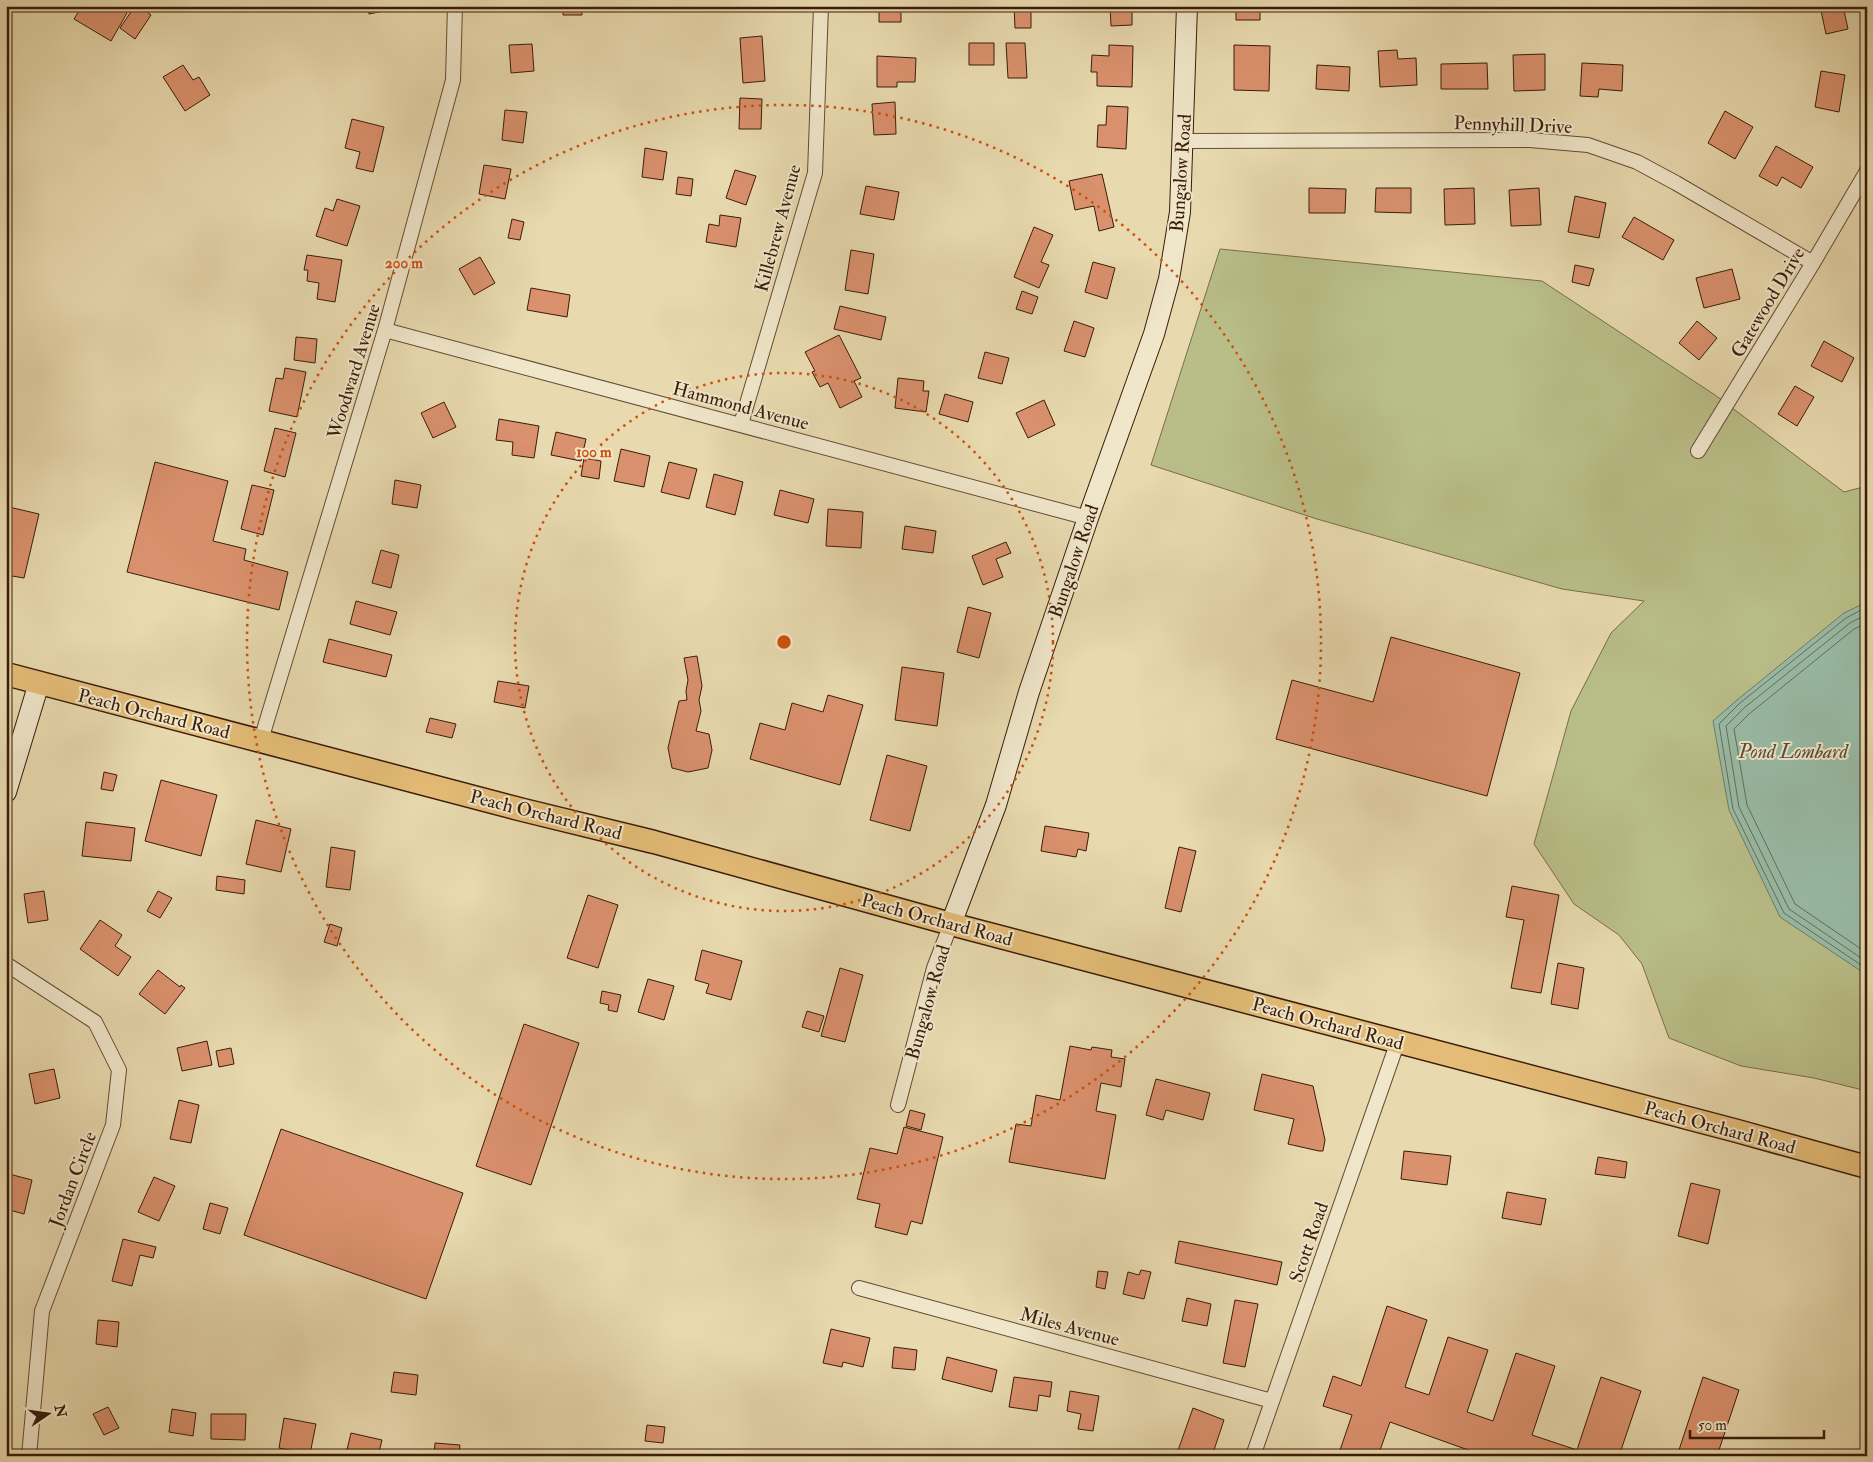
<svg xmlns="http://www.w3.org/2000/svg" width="1873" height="1462" font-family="'IM FELL Double Pica',serif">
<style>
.green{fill:#b9be88;stroke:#796d48}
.water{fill:#98bba6;stroke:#727b67}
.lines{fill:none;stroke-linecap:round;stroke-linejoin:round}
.shore{stroke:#686c58;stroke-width:1}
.building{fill:#da916d;stroke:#391c09}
.street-casing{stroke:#654b32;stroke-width:16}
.secondary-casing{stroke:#391c09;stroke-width:22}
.primary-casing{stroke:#391c09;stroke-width:25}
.street{stroke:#f0e6ca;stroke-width:14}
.secondary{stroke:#f0e6ca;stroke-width:20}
.primary{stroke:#e4bc77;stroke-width:22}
.ring{fill:none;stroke:#ce500c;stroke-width:2.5;stroke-dasharray:2.5 5}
.labels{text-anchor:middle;stroke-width:4;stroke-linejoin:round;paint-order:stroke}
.street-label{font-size:19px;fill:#391c09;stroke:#f0e6ca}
.water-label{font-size:20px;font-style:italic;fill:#564c38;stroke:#f0e6ca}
.centre{fill:#ce500c;stroke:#f0e6ca;stroke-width:2.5}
.ring-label{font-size:15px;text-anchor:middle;font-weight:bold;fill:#ce500c;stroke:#f0e6ca;stroke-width:4;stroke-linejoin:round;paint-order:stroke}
</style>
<rect width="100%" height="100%" fill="#e8d9ae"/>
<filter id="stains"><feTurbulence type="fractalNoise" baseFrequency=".004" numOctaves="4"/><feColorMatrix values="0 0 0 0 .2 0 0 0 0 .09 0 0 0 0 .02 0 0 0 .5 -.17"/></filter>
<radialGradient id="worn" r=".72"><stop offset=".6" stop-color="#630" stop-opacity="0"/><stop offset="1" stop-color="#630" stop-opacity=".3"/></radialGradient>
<path class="green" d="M1220 249 1542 281 1715 395 1844 492 1867 486V1091L1814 1078 1741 1066 1669 1038 1642 964 1619 935 1574 904 1534 844 1571 711 1611 633 1644 601 1562 589 1317 519 1151 465Z"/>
<path class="water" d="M1867 602V975L1780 917 1729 810 1713 721 1737 700 1844 613Z"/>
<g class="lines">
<path class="shore" d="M1867 607 1846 618 1740 703 1719 724 1733 809 1784 913 1867 969
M1867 614 1850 623 1744 708 1726 726 1739 807 1789 909 1867 962
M1867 623 1854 629 1749 714 1734 729 1747 805 1795 904 1867 953"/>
</g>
<path class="building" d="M82 6H118L127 13 111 41 74 19Z
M135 6H139L151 15 135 39 120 28Z
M367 6H403V7L369 14Z
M563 6H582V15H563Z
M879 6H901V22H879Z
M1014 6H1031V28H1015Z
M1110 6H1132V25L1111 26Z
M1236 6H1260V20H1236Z
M1820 6H1843L1848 29 1826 34Z
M762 36 765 81 743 83 740 38Z
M969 43H994V65H969Z
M1006 43H1025L1027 78H1008Z
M532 44 534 71 511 73 509 45Z
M1109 45 1133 46 1132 87 1097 86V72H1091L1092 55 1109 56Z
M1234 45 1270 46 1269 91 1234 90Z
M1397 50 1398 59 1416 58 1417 85 1380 87 1378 51Z
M1545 54V90L1514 91 1513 55Z
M877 56 916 58 915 82H897V87H877Z
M1487 63 1488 89H1441V64Z
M1582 63 1623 65 1622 91 1599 89 1598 97 1580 96Z
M183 65 193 80 199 77 210 95 185 111 163 77Z
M1317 65 1350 67 1349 91 1316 89Z
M1821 71 1845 75 1839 112 1815 107Z
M740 98 762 99 761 129H739Z
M895 102 896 134 874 135 872 104Z
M1107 106 1128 107 1126 149 1097 147 1098 125H1106Z
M505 110 527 112 523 143 502 140Z
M1725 111 1753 127 1735 159 1708 143Z
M352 119 384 127 373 172 356 168 360 152 345 148Z
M1776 146 1813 167 1801 188 1782 177 1777 186 1759 176Z
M645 148 667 152 663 180 642 177Z
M484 165 511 169 505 199 479 194Z
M735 170 756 176 746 205 726 198Z
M1102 174 1114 227 1099 231 1094 206 1075 210 1069 181Z
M678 177 693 179 691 196 676 194Z
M866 186 899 192 894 220 860 214Z
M1309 188 1346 189 1345 213H1309Z
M1376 188H1411V213L1375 212Z
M1474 188 1475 224 1445 225 1444 189Z
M1539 188 1541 225 1511 226 1509 190Z
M1575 196 1606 203 1599 238 1568 232Z
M337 199 360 206 347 246 316 236 325 208 333 211Z
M720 215 741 218 736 247 706 242 709 224 719 226Z
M1634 217 1674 240 1663 260 1622 237Z
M512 219 524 222 520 240 508 238Z
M1034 227 1053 235 1041 262 1049 265 1039 288 1014 277Z
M851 250 874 254 868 294 845 290Z
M307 255 342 260 335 302 317 299 319 283 307 281 308 270H304Z
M480 257 495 283 474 295 459 269Z
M1093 262 1115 268 1107 299 1085 292Z
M1575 265 1594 269 1589 286 1572 282Z
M1732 269 1740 299 1704 308 1696 278Z
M531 288 570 295 567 317 527 310Z
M1022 291 1038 297 1032 314 1016 309Z
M840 306 886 317 881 340 834 329Z
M1074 321 1094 328 1085 357 1064 351Z
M1697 321 1717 338 1699 360 1679 343Z
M839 335 861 378 854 381 862 397 840 408 828 383 820 387 812 372 815 371 805 352Z
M296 337 317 339 315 363 294 360Z
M1824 341 1854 358 1842 382 1811 366Z
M985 352 1009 358 1002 384 978 378Z
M285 368 306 372 297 417 269 411 276 378 283 379Z
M898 378 924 381 923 391H929L926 412 895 408Z
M1795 386 1814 397 1797 426 1778 414Z
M945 394 973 402 968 422 939 414Z
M1044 400 1055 425 1028 438 1016 413Z
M444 402 456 427 433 438 421 413Z
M499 419 539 426 534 458 512 455 513 442 496 440Z
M275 428 296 433 285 477 264 471Z
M556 432 586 439 581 461 551 455Z
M621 449 650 456 644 487 614 481Z
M584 458 601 461 599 479 581 476Z
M155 462 228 481 213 541 246 549 244 560 288 572 279 610 127 572Z
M669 462 697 469 689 499 661 492Z
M714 474 743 482 735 515 706 507Z
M395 480 421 485 417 508 392 504Z
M252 485 274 490 263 535 241 529Z
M780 490 814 499 808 523 774 515Z
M9 507 39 514 24 578 12 576 8 593 6 592V517Z
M828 509 863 512 861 548 826 546Z
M905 526 936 531 933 553 902 549Z
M1006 542 1011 553 996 559 1003 577 983 585 972 556Z
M381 550 399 555 391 588 372 583Z
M356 601 397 612 390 635 350 624Z
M968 607 991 613 979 658 957 652Z
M1391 637 1520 673 1487 796 1276 739 1292 680 1373 702Z
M329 639 392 655 386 677 323 662Z
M697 656 702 686 699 700 701 711 696 731 709 734 712 750 708 768 688 772 672 768 668 748 679 701 687 700 686 691 688 680 684 658Z
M902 667 944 673 937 726 895 720Z
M498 681 529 686 525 708 494 702Z
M828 695 863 705 840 785 750 759 760 723 785 730 792 703 823 712Z
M430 718 456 724 452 738 426 732Z
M887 755 927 766 910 831 870 820Z
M104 772 117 775 113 791 101 789Z
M161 780 217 795 201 856 145 841Z
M256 820 291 829 281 872 246 864Z
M86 822 135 828 131 861 82 856Z
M1045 826 1089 833 1086 851 1078 849 1076 857 1041 851Z
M331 847 355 851 350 890 326 887Z
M1179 847 1196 851 1181 912 1165 908Z
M217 876 245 880 244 894 216 890Z
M1512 886 1559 895 1541 993 1511 988 1524 920 1506 917Z
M44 891 48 920 28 923 24 894Z
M158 891 172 898 160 918 147 911Z
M588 895 618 905 598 968 567 958Z
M100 920 122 935 115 946 131 957 118 976 80 949Z
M330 924 342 928 337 946 324 942Z
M702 950 742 961 731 1000 706 993 709 984 695 980Z
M1558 963 1584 968 1578 1009 1551 1004Z
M840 968 863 975 845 1042 821 1036Z
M158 970 180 987 181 985 185 988 165 1014 139 994Z
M648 979 674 986 664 1020 638 1012Z
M602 991 621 995 617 1012 608 1010 609 1005 600 1003Z
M807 1011 824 1016 819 1032 802 1027Z
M524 1024 579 1043 531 1185 476 1166Z
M207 1041 212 1065 182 1071 177 1048Z
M1070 1046 1091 1050 1092 1047 1112 1050 1111 1057 1125 1059 1121 1087 1101 1083 1096 1111 1116 1115 1105 1179 1009 1162 1016 1124 1031 1126 1036 1095 1060 1100Z
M231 1048 234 1064 219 1067 216 1051Z
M54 1069 60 1098 35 1104 29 1074Z
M1262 1074 1313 1086 1325 1140 1323 1151H1319L1288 1144 1294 1119 1254 1110Z
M1156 1079 1210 1093 1203 1120 1166 1110 1163 1120 1146 1115Z
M179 1100 199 1105 191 1143 170 1139Z
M910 1110 925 1114 921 1130 906 1126Z
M904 1127 943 1137 922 1224 911 1221 907 1235 875 1227 880 1204 857 1199 870 1148 897 1154Z
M281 1129 463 1193 426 1299 244 1235Z
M1404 1151 1451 1156 1447 1185 1401 1179Z
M1598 1157 1627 1162 1625 1178 1595 1174Z
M9 1174 32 1180 24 1214 6 1209V1186Z
M154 1177 175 1186 159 1221 138 1212Z
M1691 1183 1720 1190 1708 1244 1678 1236Z
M1507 1192 1546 1199 1541 1225 1502 1218Z
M210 1203 228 1208 220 1234 203 1229Z
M123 1239 156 1247 153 1258 140 1255 132 1286 112 1281Z
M1179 1241 1282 1262 1277 1285 1175 1263Z
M1141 1270 1151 1272 1144 1299 1123 1294 1128 1272 1139 1275Z
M1098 1271 1108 1272 1105 1289 1096 1287Z
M1187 1298 1211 1304 1207 1326 1182 1321Z
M1235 1300 1258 1304 1245 1367 1223 1363Z
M1387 1306 1427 1320 1405 1387 1429 1395 1448 1337 1488 1350 1467 1412 1493 1421 1516 1353 1555 1366 1532 1435 1577 1450 1601 1377 1641 1391 1619 1456H1485L1390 1422 1378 1456H1338L1352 1415 1323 1406 1333 1376 1361 1386Z
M98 1320 119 1322 117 1347 96 1344Z
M831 1329 870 1338 863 1367 843 1362 842 1367 823 1363Z
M894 1347 917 1350 915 1370 892 1368Z
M947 1357 997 1370 992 1392 942 1379Z
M394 1372 418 1375 416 1395 391 1392Z
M1014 1377 1052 1382 1050 1397 1039 1395 1037 1411 1009 1407Z
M1703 1377 1739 1390 1717 1456H1677Z
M1070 1391 1099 1396 1093 1431 1078 1429 1081 1414 1067 1411Z
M108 1407 119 1428 104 1435 93 1414Z
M1193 1408 1224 1420 1212 1456H1176Z
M172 1409 196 1413 193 1436 169 1432Z
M211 1414H246L245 1440 211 1439Z
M284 1418 316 1424 310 1454 279 1448Z
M647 1425 665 1427 663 1443 645 1441Z
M351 1433 382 1440 378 1456H355L346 1454Z
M435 1443 460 1445 459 1456H434Z"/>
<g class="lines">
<defs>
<path id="street" d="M1183 141 1530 140 1588 145 1637 162 1676 183 1813 263
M385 330 1088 518
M741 424 815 173 821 6
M1698 451 1813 263 1867 171
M261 740 385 330 453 80 455 6
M6 964 95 1022 119 1070 113 1125 42 1311 29 1456
M898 1105 934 968 951 924
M859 1288 1272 1401
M1253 1456 1398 1041"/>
<path id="secondary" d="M6 792 39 683
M951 924 996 805 1029 692 1088 518 1154 334 1169 279 1180 212 1187 6"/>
<path id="primary" d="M6 674 523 810 654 842 951 924 1737 1131 1867 1167"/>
</defs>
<use href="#street" class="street-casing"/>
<use href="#secondary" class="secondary-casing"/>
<use href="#primary" class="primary-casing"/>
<use href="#street" class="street"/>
<use href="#secondary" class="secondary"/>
<use href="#primary" class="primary"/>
</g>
<g class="ring">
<circle cx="784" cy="642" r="269"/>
<circle cx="784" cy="642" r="537"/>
</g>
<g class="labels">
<g class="street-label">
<text transform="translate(1513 124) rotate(2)" y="7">Pennyhill Drive</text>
<text transform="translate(1180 173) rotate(-86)" y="7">Bungalow Road</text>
<text transform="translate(777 228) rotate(-75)" y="7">Killebrew Avenue</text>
<text transform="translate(1767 302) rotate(-59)" y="7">Gatewood Drive</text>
<text transform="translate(353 371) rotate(-73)" y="7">Woodward Avenue</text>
<text transform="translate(741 405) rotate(15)" y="7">Hammond Avenue</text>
<text transform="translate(1073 561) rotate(-71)" y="7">Bungalow Road</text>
<text transform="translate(154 713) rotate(14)" y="7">Peach Orchard Road</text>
<text transform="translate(546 814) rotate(14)" y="7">Peach Orchard Road</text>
<text transform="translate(937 919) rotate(15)" y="7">Peach Orchard Road</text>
<text transform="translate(927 1002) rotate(-74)" y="7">Bungalow Road</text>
<text transform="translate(1328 1023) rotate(15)" y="7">Peach Orchard Road</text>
<text transform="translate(1720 1127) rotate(15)" y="7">Peach Orchard Road</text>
<text transform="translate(72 1179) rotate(-69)" y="7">Jordan Circle</text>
<text transform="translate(1308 1242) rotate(-71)" y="7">Scott Road</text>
<text transform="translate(1070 1326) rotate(15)" y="7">Miles Avenue</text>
</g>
<g class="water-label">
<text x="1793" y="758">Pond Lombard</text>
</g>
</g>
<circle cx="784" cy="642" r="8" class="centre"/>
<g class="ring-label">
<text x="404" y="268">200 m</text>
<text x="594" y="457">100 m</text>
</g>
<rect width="1873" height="1462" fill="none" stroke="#e8d9ae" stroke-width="25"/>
<rect x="8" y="8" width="1858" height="1447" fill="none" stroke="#391c09" stroke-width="2.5"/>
<rect x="12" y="12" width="1848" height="1437" fill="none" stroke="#391c09"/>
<g transform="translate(48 1414) rotate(77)" stroke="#f0e6ca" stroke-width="4" paint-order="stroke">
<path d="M0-4L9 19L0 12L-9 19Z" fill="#391c09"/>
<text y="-8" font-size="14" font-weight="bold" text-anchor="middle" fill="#391c09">N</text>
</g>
<path d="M1690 1430v8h134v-8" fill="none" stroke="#391c09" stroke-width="2.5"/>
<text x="1698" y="1430" font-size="15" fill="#391c09" stroke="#f0e6ca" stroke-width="4" paint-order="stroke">50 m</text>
<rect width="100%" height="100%" filter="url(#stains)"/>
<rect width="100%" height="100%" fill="url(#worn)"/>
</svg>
